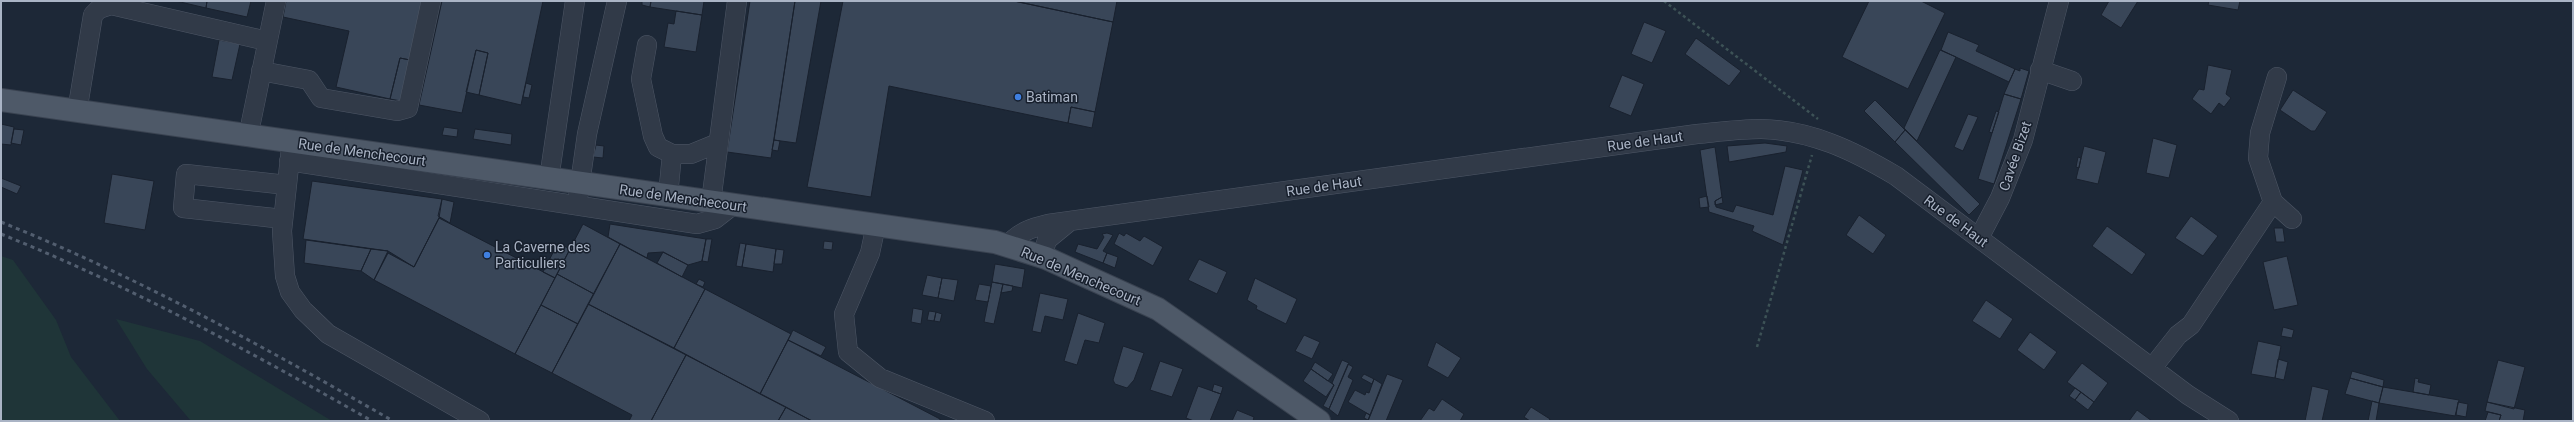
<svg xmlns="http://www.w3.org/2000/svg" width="2574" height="422" font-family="Roboto,sans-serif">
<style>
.green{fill:#1f3538}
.building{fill:#394658;stroke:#19212e}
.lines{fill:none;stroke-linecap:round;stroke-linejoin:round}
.minor-casing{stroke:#4e5766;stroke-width:20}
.major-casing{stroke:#3a4351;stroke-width:24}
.path{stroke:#3d5256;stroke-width:2.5;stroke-dasharray:3 3;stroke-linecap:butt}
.minor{stroke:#313a48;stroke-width:19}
.major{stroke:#4e5968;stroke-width:22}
.rail{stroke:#525e6f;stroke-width:3;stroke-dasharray:4 4;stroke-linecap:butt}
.shop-dot{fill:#3f7fe0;stroke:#171f2c;stroke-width:1.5}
.labels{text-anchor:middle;stroke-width:3;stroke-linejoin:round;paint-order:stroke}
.poi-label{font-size:14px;fill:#aab4c5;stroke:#171f2c;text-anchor:start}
.street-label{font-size:14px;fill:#aab4c5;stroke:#171f2c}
</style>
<rect width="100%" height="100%" fill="#1d2837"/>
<path class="green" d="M1 256 13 260 56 320 71 357 120 421H1Z
M116 319 200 341 332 421H191L147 369Z"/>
<path class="building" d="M176 1H207L206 8Z
M207 1H251L247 17 206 8Z
M286 1H423L410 60 400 58 390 99 336 87 349 31 283 17Z
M442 1H543L521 105 479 95 488 53 476 50 462 113 419 105Z
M642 1H651L650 7 642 5Z
M651 1H704L702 15 650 7Z
M750 1H795L771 158 727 152Z
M795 1H821L796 143 774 140Z
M843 1H1014L1113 22 1095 112 1071 107 1068 123 889 86 871 197 807 187Z
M1014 1H1117L1113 22Z
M1869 1H1921L1945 13 1908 89 1842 57Z
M2109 1H2138L2121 28 2101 15Z
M2209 1H2240L2238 10 2208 5Z
M676 11 702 15 696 52 664 47 668 23 674 24Z
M1644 22 1666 31 1652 63 1631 54Z
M1948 32 1979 45 1976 51 2015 69 2009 82 1941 50Z
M1696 38 1741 71 1729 86 1685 54Z
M219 40 240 44 232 80 212 77Z
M476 50 488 53 479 95 466 92Z
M1940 50 1956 57 1917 141 1904 128Z
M400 58 410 60 401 101 390 99Z
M2208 65 2232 70 2226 94 2231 98 2224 107 2219 103 2211 114 2192 99 2199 89 2204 90Z
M2020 68 2029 71 2021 99 2004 94 2015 69 2020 71Z
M1622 75 1644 84 1631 116 1609 107Z
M526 83 532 85 529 98 523 97Z
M2293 90 2327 112 2315 131H2311L2280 110Z
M2004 94 2021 99 1994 184 1978 179Z
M1875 100 1905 130 1895 142 1864 111Z
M1071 107 1095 112 1092 128 1068 123Z
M1996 111 1999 112 1992 133 1989 132Z
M1968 114 1978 117 1963 151 1954 147Z
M1 124 14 127 11 145 1 144Z
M444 127 458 129 457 137 442 135Z
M14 129 24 130 21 145 11 143Z
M475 129 512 134 511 145 473 139Z
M1905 130 1980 204 1969 215 1895 142Z
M2153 138 2177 145 2169 178 2146 173Z
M774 140 780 141 778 151 772 150Z
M1765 143 1787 146 1786 152 1729 162 1727 146Z
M596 145 604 146 603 158 593 157Z
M2084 146 2106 152 2098 184 2076 179Z
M1715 147 1722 197 1715 201 1716 207 1733 212 1736 205 1773 215 1785 166 1803 170 1783 245 1752 231 1754 226 1709 212 1700 150Z
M2078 157 2081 158 2079 168 2076 167Z
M112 174 154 181 145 230 104 223Z
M1 178 21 186 17 194 1 187Z
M312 181 442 199 439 218 414 267 388 251 303 239Z
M1707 196 1709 207 1700 208 1699 198Z
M1722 197 1723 203 1715 205V201Z
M442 199 454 202 450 223 438 216Z
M1859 215 1886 235 1873 254 1846 235Z
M2191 216 2218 236 2203 256 2175 238Z
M439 218 555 278 515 354 374 280 388 253 414 267Z
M583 224 620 244 594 294 557 274Z
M610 224 706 239 702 261 688 265 663 252 648 253 647 258 608 237Z
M2107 226 2146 254 2132 275 2092 246Z
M2274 228H2283L2285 242H2276Z
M1107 233 1113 235 1103 251 1107 253 1103 263 1075 252 1078 244 1097 249 1104 237 1102 234Z
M1119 233 1124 236 1126 233 1140 241 1144 236 1163 247 1153 266 1114 244Z
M706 239H712L708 262 702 261Z
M306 240 371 249 361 271 304 263Z
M824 241 833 242 832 250 823 249Z
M558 243 570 249 555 278 543 272Z
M740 243 746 244 742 267 736 266Z
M620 244 705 289 674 348 588 304Z
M746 244 776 249 773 272 742 267Z
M371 249 388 251 374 280 361 271Z
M776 249 784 250 782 264H774Z
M663 252 688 265 682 277 657 263Z
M1107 253 1118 257 1115 268 1103 263Z
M2287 256 2298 305 2274 310 2263 262Z
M1199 259 1227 272 1217 294 1188 280Z
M995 264 1025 269 1022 288 992 282Z
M557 274 594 294 578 324 541 305Z
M927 275 942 278 938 298 922 295Z
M942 278 958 280 954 301 938 298Z
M1255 278 1297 299 1286 324 1256 309 1257 306 1247 300Z
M699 279 705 282 703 287 696 284Z
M992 282 1003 284 994 324 984 322Z
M979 284 991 286 988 302 975 300Z
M1003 284 1013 286 1012 291 1001 293Z
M705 289 791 334 760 394 674 348Z
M1040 293 1068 299 1063 320 1045 316 1041 333 1032 331Z
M1986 300 2013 319 2000 339 1972 321Z
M588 304 686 355 651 421H629L632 415 552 373Z
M541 305 578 324 552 373 515 354Z
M913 308 923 310 921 324 911 322Z
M929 311 936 312 934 321 927 320Z
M936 312 942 314 940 322 934 321Z
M1078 313 1105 323 1099 343 1085 340 1077 365 1064 361Z
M2283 327 2294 330 2292 338 2281 336Z
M793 330 826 347 821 356 788 340Z
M2030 332 2057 352 2044 370 2017 350Z
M1304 335 1320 342 1312 359 1295 351Z
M788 340 940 419V421H812L760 394Z
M2258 341 2281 346 2275 378 2251 374Z
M1436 342 1461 358 1448 378 1427 366Z
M1123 346 1144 353 1134 380 1127 388 1115 384 1113 380Z
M686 355 786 407 778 421H651Z
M2278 359 2288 362 2284 380 2275 378Z
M1342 360 1349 363 1329 409 1323 406 1334 385 1332 383Z
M2498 360 2525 367 2514 409 2487 402Z
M1160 361 1183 369 1172 397 1150 390Z
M1315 362 1333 374 1328 381 1311 369Z
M2082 363 2108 383 2094 402 2067 382Z
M1348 364 1353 367 1348 377 1353 380 1338 416 1329 409Z
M1311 369 1334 385 1326 397 1303 381Z
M2352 371 2384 380 2383 387 2350 378Z
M1364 374 1374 379 1372 384 1361 378Z
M1387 374 1403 380 1386 421H1368Z
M2350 378 2383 387 2379 403 2345 394Z
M2415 378 2419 379 2418 382 2431 385 2429 395 2413 392Z
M1374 379 1382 384 1370 415 1348 402 1355 390 1365 395 1366 392 1369 393Z
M1214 384 1223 387 1221 394 1212 391Z
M1198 386 1221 394 1210 421H1194L1186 418Z
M2312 386 2329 390 2322 421H2305Z
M2383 387 2459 400 2455 416 2379 403Z
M2075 388 2081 392 2075 400 2069 396Z
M2081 392 2094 402 2088 410 2075 400Z
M1442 399 1464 414 1460 421H1420L1429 408 1434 411Z
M2372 401 2379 403 2376 421H2368Z
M2458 402 2468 404 2466 417 2456 415Z
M2487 402 2525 410 2523 421H2499L2501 415 2485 411Z
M786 407 812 421H778Z
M1531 407 1550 419 1549 421H1530L1524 417Z
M1237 410 1254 417 1253 421H1232Z
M2137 410 2152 421H2129Z
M2488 412 2501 415 2499 421H2485Z
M1366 413 1370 415 1368 420 1364 418Z"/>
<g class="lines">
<defs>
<path id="minor" d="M647 45 641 79 653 136 658 147 672 154
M2040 70 2072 81
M261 71 309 80 321 98 397 111 408 108 431 1
M2277 77 2260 133 2258 158 2273 202 2292 219
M77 112 93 15 99 9 111 5 267 41
M248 137 276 1
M291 148 282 231 285 276 290 292 303 310 328 334 480 421
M289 161 697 224 715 219 733 205
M549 179 575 1
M668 196 672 154H691L718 143
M578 198 587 134 617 1
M711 202 737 1
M283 219 183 208 186 174 287 185
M876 225 870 253 844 314 848 352 880 378 985 421
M1979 238 2000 198 2023 140 2059 1
M1007 246C1019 232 1031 228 1048 224L1697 134C1718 132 1740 129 1761 129 1811 130 1854 151 1896 176L2188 395 2229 421
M1042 257 1047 240 1069 222
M2152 368 2178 335 2191 325 2273 202"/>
<path id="major" d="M1 100 995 242 1046 258 1158 309 1319 421"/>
</defs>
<use href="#minor" class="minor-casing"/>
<use href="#major" class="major-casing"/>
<path class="path" d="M1664 1 1818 119
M1757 347 1812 155"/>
<use href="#minor" class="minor"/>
<use href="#major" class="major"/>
<path class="rail" d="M1 222C138 277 266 348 393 421
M1 234C130 286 251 352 372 421"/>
</g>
<g class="shop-dot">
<circle cx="1018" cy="97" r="4"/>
<circle cx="487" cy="255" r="4"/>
</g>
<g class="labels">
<g class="poi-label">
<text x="1026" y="102">Batiman</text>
<text x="495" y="252">La Caverne des<tspan x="495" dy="16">Particuliers</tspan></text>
</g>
<g class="street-label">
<text transform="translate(1645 141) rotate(-8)" y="5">Rue de Haut</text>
<text transform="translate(362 152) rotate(8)" y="5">Rue de Menchecourt</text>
<text transform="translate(2015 156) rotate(-71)" y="5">Cavée Bizet</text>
<text transform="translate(1324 186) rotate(-8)" y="5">Rue de Haut</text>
<text transform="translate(683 198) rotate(8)" y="5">Rue de Menchecourt</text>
<text transform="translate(1956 221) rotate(37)" y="5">Rue de Haut</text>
<text transform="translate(1081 276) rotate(23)" y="5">Rue de Menchecourt</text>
</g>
</g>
<rect width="2574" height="422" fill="none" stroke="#aab4c5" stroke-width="4"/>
</svg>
